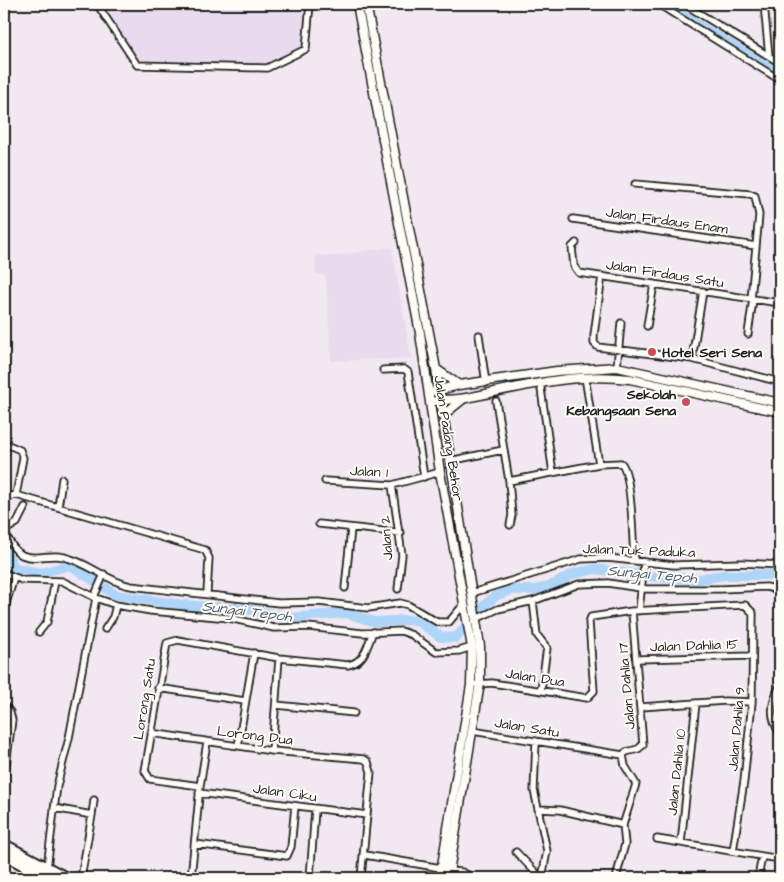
<svg xmlns="http://www.w3.org/2000/svg" width="784" height="882" font-family="'Architects Daughter',sans-serif">
<style>
.built{fill:#eadaed}
.lines{fill:none;stroke-linecap:round;stroke-linejoin:round}
.canal{stroke:#aed5f8;stroke-width:5.5}
.river{stroke:#aed5f8;stroke-width:10}
.street-casing{stroke:#1c1c1c;stroke-width:9}
.secondary-casing{stroke:#1c1c1c;stroke-width:11}
.highway-casing{stroke:#1c1c1c;stroke-width:14}
.street{stroke:#fdfcf7;stroke-width:5.5}
.secondary{stroke:#fdfcf7;stroke-width:8}
.highway{stroke:#fdfcf7;stroke-width:10}
.poi-dot{fill:#d1495b;stroke:#fdfcf7;stroke-width:2}
.labels{text-anchor:middle;stroke-width:4;stroke-linejoin:round;paint-order:stroke}
.street-label{font-size:14px;fill:#1c1c1c;stroke:#fdfcf7}
.poi-label{font-size:14px;font-weight:bold;fill:#1c1c1c;stroke:#fdfcf7;text-anchor:start}
.water-label{font-size:15px;font-style:italic;fill:#4f5d69;stroke:#fdfcf7}
</style>
<rect width="100%" height="100%" fill="#f2e8f1"/>
<filter id="ink" filterUnits="userSpaceOnUse"><feTurbulence type="fractalNoise" baseFrequency=".02" numOctaves="2"/><feDisplacementMap in="SourceGraphic" scale="10" xChannelSelector="R" yChannelSelector="G"/><feConvolveMatrix kernelMatrix="1 2 1 2 8 2 1 2 1" color-interpolation-filters="sRGB"/></filter>
<g filter="url(#ink)">
<path class="built" d="M103 4H306L303 46 266 64 138 62Z
M392 247 411 358 331 361 326 276 315 273 316 255 335 256Z"/>
<g class="lines">
<path class="canal" d="M668 4 780 72"/>
<path class="river" d="M4 551 15 568 41 573 70 565 116 595 183 605 252 610 289 618 346 613 375 622 409 620 419 622 441 637 456 638 481 608 497 595 512 590H533L549 587 573 574 595 569 657 577 699 579 724 575H780"/>
<defs>
<path id="street" d="M97 4 137 65 267 68 306 49 310 4
M658 4 780 80
M684 4 780 63
M764 4 769 56
M635 184 750 194 755 196 759 215 751 299
M573 219 756 246
M576 243 572 247 574 266 579 273 780 303
M602 276 594 335V343L598 347 692 359 780 382
M647 326 654 284
M748 334 753 299
M479 335 486 383
M692 359 703 291
M617 367 621 323
M383 370 404 369 408 372 424 477
M585 377 599 464
M540 382 553 473
M496 401 509 481 512 515 510 525
M4 443 20 450 23 458 16 495 4 498
M449 461 503 450
M325 481 392 485 440 472
M509 481 599 464 621 463C632 472 633 544 634 561
M392 485 402 555 398 589
M16 495 205 550 209 558 207 593
M58 507 62 479
M319 524 401 533
M4 531C9 540 13 550 22 555 36 561 50 553 64 557 88 562 108 582 131 586L279 603 319 602 368 608 400 603 408 605 437 622H449L465 603
M4 531 17 523 25 507
M4 573 22 580 62 581 96 598 116 605 151 611 229 618 274 628 308 627 362 633 401 631 412 635 436 652 459 651 472 647
M345 588 351 529
M472 593 581 559 607 558 674 565 742 563 780 565
M94 597 104 574
M533 601 537 635 547 648 541 690
M4 610 14 578
M639 611 644 562
M476 619 498 609 533 601 579 584 608 583 646 589H721L766 587 780 590
M105 629 113 617 116 605
M39 632 47 622 55 581
M637 659 752 656
M477 684 492 683 587 698 594 691 589 622 591 617 632 611 745 605 753 613 752 702 744 781 733 851
M780 686C771 702 769 718 780 733
M158 688 245 701
M4 705 10 712 12 720 4 780
M276 705 354 713
M641 707 725 701 752 702
M472 731 623 755
M151 733 272 751 364 759 368 762 371 772 361 878
M536 741 534 790 547 851 542 878
M238 746 254 653
M272 751 279 658
M200 786 150 779 145 771 167 643 178 640 279 658 348 665C365 662 367 646 373 632
M199 793 367 815
M54 808 92 815 81 878
M538 809 560 810 623 825
M92 815 94 800
M657 839 780 859
M681 843 696 703
M195 844 287 856 291 847 295 806
M516 852 541 878
M365 855 441 868
M47 868 57 786 69 738 96 598
M449 871 462 872 474 878
M617 874 625 844 623 825 636 784 625 766 623 755 626 752 638 749 643 745 632 611
M191 878 200 786 207 742
M310 878 315 809
M758 878 762 856"/>
<path id="secondary" d="M357 4 420 333 440 472 472 647 471 685 440 878
M366 4 436 369 480 646V683L448 878
M436 369 459 385
M435 391 459 385 557 371 617 367 780 403
M436 401C446 399 456 400 466 398 520 387 574 372 630 379L780 412
M442 416 462 400"/>
<path id="highway" d="M4 845 66 878
M4 854 48 878"/>
</defs>
<use href="#street" class="street-casing"/>
<use href="#secondary" class="secondary-casing"/>
<use href="#highway" class="highway-casing"/>
<use href="#street" class="street"/>
<use href="#secondary" class="secondary"/>
<use href="#highway" class="highway"/>
</g>
</g>
<g class="poi-dot">
<circle cx="652" cy="352" r="5"/>
<circle cx="686" cy="402" r="5"/>
</g>
<g class="labels">
<g class="street-label">
<text transform="translate(667 220) rotate(8)" y="5">Jalan Firdaus Enam</text>
<text transform="translate(665 273) rotate(9)" y="5">Jalan Firdaus Satu</text>
<text transform="translate(449 438) rotate(81)" y="5">Jalan Padang Behor</text>
<text transform="translate(369 471) rotate(3)" y="5">Jalan 1</text>
<text transform="translate(386 538) rotate(-94)" y="5">Jalan 2</text>
<text transform="translate(639 550) rotate(2)" y="5">Jalan Tuk Paduka</text>
<text transform="translate(694 645) rotate(-2)" y="5">Jalan Dahlia 15</text>
<text transform="translate(535 677) rotate(9)" y="5">Jalan Dua</text>
<text transform="translate(626 686) rotate(-95)" y="5">Jalan Dahlia 17</text>
<text transform="translate(144 699) rotate(-81)" y="5">Lorong Satu</text>
<text transform="translate(527 727) rotate(9)" y="5">Jalan Satu</text>
<text transform="translate(736 729) rotate(-85)" y="5">Jalan Dahlia 9</text>
<text transform="translate(255 735) rotate(7)" y="5">Lorong Dua</text>
<text transform="translate(676 772) rotate(-84)" y="5">Jalan Dahlia 10</text>
<text transform="translate(285 792) rotate(8)" y="5">Jalan Ciku</text>
</g>
<g class="poi-label">
<text x="662" y="357">Hotel Seri Sena</text>
<text x="676" y="399" text-anchor="end">Sekolah<tspan x="676" dy="16">Kebangsaan Sena</tspan></text>
</g>
<g class="water-label">
<text transform="translate(652 574) rotate(5)" y="5">Sungai Tepoh</text>
<text transform="translate(247 611) rotate(7)" y="5">Sungai Tepoh</text>
</g>
</g>
<rect width="784" height="882" fill="none" stroke="#fdfcf7" stroke-width="20"/>
<rect x="10" y="10" width="764" height="862" fill="none" stroke="#1c1c1c" stroke-width="2" filter="url(#ink)"/>
</svg>
